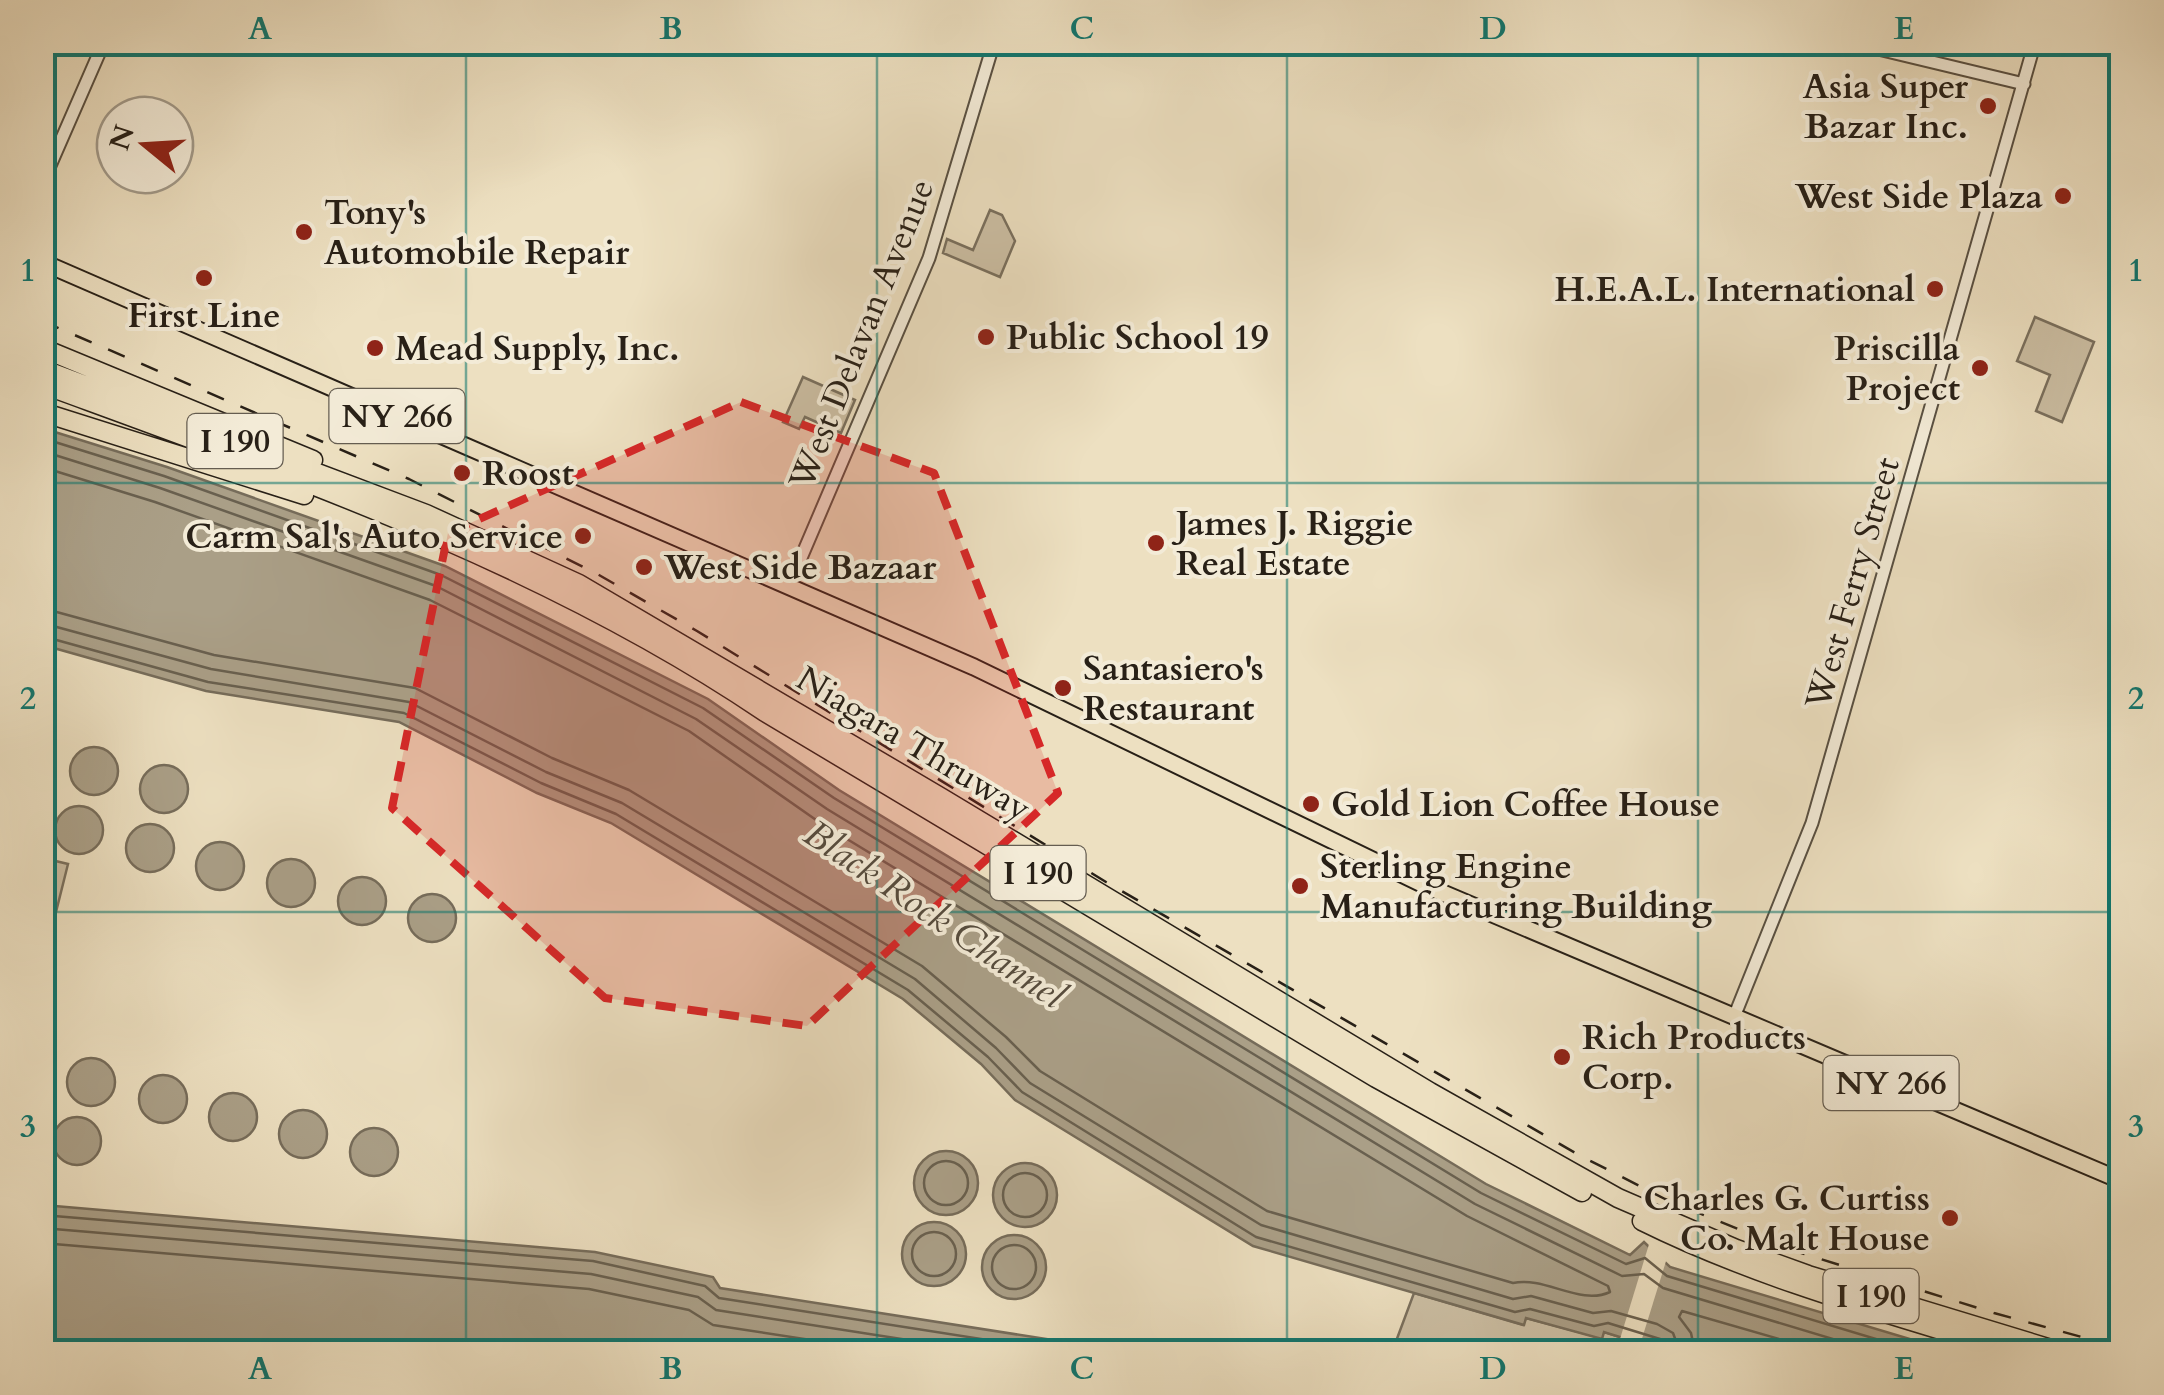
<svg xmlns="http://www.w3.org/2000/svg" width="2164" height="1395" font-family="Cardo,serif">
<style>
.green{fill:#ccbfa4;stroke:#7a705e;stroke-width:2.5}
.water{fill:#aa9f87;stroke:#766c5a;stroke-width:2.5}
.pier{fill:#ede0c1}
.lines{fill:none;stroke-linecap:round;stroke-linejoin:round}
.shore{stroke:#69604f;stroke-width:2.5}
.tertiary-casing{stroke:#595042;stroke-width:15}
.primary-casing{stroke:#282017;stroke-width:19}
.motorway-casing{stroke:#282017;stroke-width:21}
.tertiary{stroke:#f3ebd7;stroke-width:11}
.primary{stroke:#ede0c1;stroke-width:15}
.motorway{stroke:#ede0c1;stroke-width:18}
.rail{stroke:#282017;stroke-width:2.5;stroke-dasharray:18 18;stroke-linecap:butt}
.marked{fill:#d62828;fill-opacity:0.2;stroke:#d62828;stroke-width:8;stroke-dasharray:20 12;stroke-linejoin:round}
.grid{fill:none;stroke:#0f766e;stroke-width:2.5;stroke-opacity:0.55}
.poi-dot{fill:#8f2418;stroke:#f3ebd7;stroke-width:4}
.labels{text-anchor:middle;stroke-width:8;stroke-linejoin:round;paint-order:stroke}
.shield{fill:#f3ebd7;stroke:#655d51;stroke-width:2.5}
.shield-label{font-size:32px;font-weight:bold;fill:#282017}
.poi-label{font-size:35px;font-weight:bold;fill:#282017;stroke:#f3ebd7;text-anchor:start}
.street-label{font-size:35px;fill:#282017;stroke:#f3ebd7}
.water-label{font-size:38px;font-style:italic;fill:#564c3e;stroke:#f3ebd7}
.neatline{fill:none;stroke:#0f766e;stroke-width:4}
.grid-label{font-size:32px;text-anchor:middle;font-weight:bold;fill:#0f766e}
</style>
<rect width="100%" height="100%" fill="#ede0c1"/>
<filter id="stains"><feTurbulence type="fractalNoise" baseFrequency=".002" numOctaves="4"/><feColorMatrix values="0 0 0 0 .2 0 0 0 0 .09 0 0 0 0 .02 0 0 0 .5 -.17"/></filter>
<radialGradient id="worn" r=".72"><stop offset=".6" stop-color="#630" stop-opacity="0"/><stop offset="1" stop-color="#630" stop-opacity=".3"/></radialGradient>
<path class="green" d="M990 210 1002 215 1015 241 1000 277 943 253 947 239 973 250Z
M2035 317 2094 342 2062 422 2036 411 2050 375 2017 361Z
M803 377 855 400 841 433 805 417 799 429 783 422Z
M43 858 68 864 43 964 42 858Z
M1414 1293 1523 1325 1526 1318 1601 1338 1604 1332 1668 1352H1392Z"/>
<path class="water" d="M42 428 167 467 445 566 708 699 839 790 1486 1184 1630 1255 1644 1242 1670 1267 1953 1352H1668L1604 1332 1602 1339 1526 1318 1524 1325 1253 1246 1015 1100 981 1064 903 999 611 823 537 793 399 722 206 691 43 645Z
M70 771a24 24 0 1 1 48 0a24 24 0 1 1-48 0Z
M140 789a24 24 0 1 1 48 0a24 24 0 1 1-48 0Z
M55 830a24 24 0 1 1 48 0a24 24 0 1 1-48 0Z
M126 848a24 24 0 1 1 48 0a24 24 0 1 1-48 0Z
M196 866a24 24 0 1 1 48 0a24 24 0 1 1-48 0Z
M267 883a24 24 0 1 1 48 0a24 24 0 1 1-48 0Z
M338 901a24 24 0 1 1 48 0a24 24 0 1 1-48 0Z
M408 918a24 24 0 1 1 48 0a24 24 0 1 1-48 0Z
M67 1082a24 24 0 1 1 48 0a24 24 0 1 1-48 0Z
M139 1099a24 24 0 1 1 48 0a24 24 0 1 1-48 0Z
M209 1117a24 24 0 1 1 48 0a24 24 0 1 1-48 0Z
M279 1134a24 24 0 1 1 48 0a24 24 0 1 1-48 0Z
M53 1141a24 24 0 1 1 48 0a24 24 0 1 1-48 0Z
M350 1152a24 24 0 1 1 48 0a24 24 0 1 1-48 0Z
M914 1183a32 32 0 1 1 64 0a32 32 0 1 1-64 0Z
M993 1195a32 32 0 1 1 64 0a32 32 0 1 1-64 0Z
M43 1205 595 1252 713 1277 720 1288 1129 1352H43Z
M902 1254a32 32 0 1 1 64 0a32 32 0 1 1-64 0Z
M982 1267a32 32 0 1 1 64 0a32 32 0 1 1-64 0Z"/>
<path class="pier" d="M1650 1241 1667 1258 1640 1345 1620 1339Z"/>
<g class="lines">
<path class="shore" d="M42 438 164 476 441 575 703 708 834 798 1481 1193 1626 1264 1645 1258 1667 1276 1919 1352
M42 451 160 488 436 586 696 719 827 809 1475 1204 1622 1276 1644 1274 1663 1288 1876 1352
M42 467 155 502 430 600 689 731 819 822 1467 1216 1608 1286 1610 1292C1580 1306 1545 1276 1513 1283L1267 1211 1040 1071 1006 1037 922 966 629 790 552 758 415 688 214 655 42 608
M42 623 211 669 409 702 546 772 622 803 915 979 996 1048 1030 1083 1261 1225 1513 1299 1531 1296 1593 1313 1611 1311 1657 1324 1673 1333 1680 1352
M42 636 208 682 404 713 541 783 616 814 908 990 988 1057 1022 1092 1256 1237 1515 1312 1530 1309 1594 1326 1608 1323 1660 1339 1666 1345 1667 1352
M924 1183a22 22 0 1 1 44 0a22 22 0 1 1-44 0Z
M1003 1195a22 22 0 1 1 44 0a22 22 0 1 1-44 0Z
M42 1215 593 1261 705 1286 719 1298 1065 1352
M42 1228 591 1274 698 1297 716 1310 985 1352
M912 1254a22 22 0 1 1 44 0a22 22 0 1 1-44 0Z
M42 1243 589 1289 689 1310 713 1325 889 1352
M992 1267a22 22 0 1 1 44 0a22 22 0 1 1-44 0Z
M1695 1352 1691 1333 1679 1317 1682 1311 1824 1352"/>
<defs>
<path id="tertiary" d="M1849 42 2024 84
M42 184 104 42
M789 586 929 258 994 42
M1734 1017 1812 823 2035 42"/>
<path id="primary" d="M42 262 974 667 1424 885 2122 1181"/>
<path id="motorway" d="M42 348 313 460
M42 369 426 514 579 584 942 798 1430 1092 1618 1198 1736 1249 1808 1275 2061 1352
M42 384C290 475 546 564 765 712L1376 1078 1582 1192
M42 412 304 495
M1642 1221C1751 1275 1868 1308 1984 1343"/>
</defs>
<use href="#tertiary" class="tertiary-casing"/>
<use href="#primary" class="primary-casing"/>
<use href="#motorway" class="motorway-casing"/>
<use href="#tertiary" class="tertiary"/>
<use href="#primary" class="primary"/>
<use href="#motorway" class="motorway"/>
<path class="rail" d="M42 321 409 479 599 575 697 631 1106 882 1577 1154 1665 1199 1782 1247 1994 1313 2122 1348"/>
</g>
<path class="marked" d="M741 402 934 473 1058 793 807 1026 605 998 392 808 448 533Z"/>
<path class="grid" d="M466 42V1352M877 42V1352M1287 42V1352M1698 42V1352M42 483H2122M42 912H2122"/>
<g class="poi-dot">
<circle cx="1988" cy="106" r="10"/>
<circle cx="2063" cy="196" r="10"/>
<circle cx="304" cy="232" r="10"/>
<circle cx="204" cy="278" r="10"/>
<circle cx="1935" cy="289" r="10"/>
<circle cx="986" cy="337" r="10"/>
<circle cx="375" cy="348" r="10"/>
<circle cx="1980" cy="368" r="10"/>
<circle cx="462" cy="473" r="10"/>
<circle cx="583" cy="536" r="10"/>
<circle cx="1156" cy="543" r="10"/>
<circle cx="644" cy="567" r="10"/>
<circle cx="1063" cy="688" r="10"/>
<circle cx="1311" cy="804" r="10"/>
<circle cx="1300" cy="886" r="10"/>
<circle cx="1562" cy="1057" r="10"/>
<circle cx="1950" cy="1218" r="10"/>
</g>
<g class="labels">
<g class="shield">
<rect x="329.5" y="389" width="135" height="54" rx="8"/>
<rect x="187.5" y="414" width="95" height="54" rx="8"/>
<rect x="990.5" y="846" width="95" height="54" rx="8"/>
<rect x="1823.5" y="1056" width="135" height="54" rx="8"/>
<rect x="1823.5" y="1269" width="95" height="54" rx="8"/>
</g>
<g class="shield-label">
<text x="397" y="427">NY 266</text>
<text x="235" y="452">I 190</text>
<text x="1038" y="884">I 190</text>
<text x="1891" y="1094">NY 266</text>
<text x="1871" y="1307">I 190</text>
</g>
<g class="poi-label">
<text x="1968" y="98" text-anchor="end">Asia Super<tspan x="1968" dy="40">Bazar Inc.</tspan></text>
<text x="2043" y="208" text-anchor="end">West Side Plaza</text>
<text x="324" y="224">Tony's<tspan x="324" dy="40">Automobile Repair</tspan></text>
<text x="1915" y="301" text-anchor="end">H.E.A.L. International</text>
<text x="204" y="327" text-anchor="middle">First Line</text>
<text x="1006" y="349">Public School 19</text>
<text x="395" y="360">Mead Supply, Inc.</text>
<text x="1960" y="360" text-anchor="end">Priscilla<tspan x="1960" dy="40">Project</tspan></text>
<text x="482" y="485">Roost</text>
<text x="1176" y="535">James J. Riggie<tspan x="1176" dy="40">Real Estate</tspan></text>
<text x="563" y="548" text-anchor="end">Carm Sal's Auto Service</text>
<text x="664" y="579">West Side Bazaar</text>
<text x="1083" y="680">Santasiero's<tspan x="1083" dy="40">Restaurant</tspan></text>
<text x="1331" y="816">Gold Lion Coffee House</text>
<text x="1320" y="878">Sterling Engine<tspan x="1320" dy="40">Manufacturing Building</tspan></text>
<text x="1582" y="1049">Rich Products<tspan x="1582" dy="40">Corp.</tspan></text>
<text x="1930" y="1210" text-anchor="end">Charles G. Curtiss<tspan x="1930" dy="40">Co. Malt House</tspan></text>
</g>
<g class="street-label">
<text transform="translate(861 334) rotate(-68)" y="12">West Delavan Avenue</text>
<text transform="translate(1852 583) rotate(-74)" y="12">West Ferry Street</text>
<text transform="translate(914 743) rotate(31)" y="12">Niagara Thruway</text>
</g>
<g class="water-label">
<text transform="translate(935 914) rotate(34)" y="13">Black Rock Channel</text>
</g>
</g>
<rect width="2164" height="1395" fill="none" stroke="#ede0c1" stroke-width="110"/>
<g transform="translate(145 145) rotate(288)"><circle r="48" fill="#f3ebd7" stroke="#a29a8a" stroke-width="2.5"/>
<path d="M0-8L18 38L0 25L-18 38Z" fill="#8f2418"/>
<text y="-15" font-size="28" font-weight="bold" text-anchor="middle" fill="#282017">N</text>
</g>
<rect x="55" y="55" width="2054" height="1285" class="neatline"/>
<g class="grid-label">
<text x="260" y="39">A</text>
<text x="671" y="39">B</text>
<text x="1082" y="39">C</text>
<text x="1493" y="39">D</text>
<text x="1904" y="39">E</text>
<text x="28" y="281">1</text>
<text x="2136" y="281">1</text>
<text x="28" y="709">2</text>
<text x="2136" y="709">2</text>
<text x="28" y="1137">3</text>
<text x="2136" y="1137">3</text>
<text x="260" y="1379">A</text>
<text x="671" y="1379">B</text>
<text x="1082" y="1379">C</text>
<text x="1493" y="1379">D</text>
<text x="1904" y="1379">E</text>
</g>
<rect width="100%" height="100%" filter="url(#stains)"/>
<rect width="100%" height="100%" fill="url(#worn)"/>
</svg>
